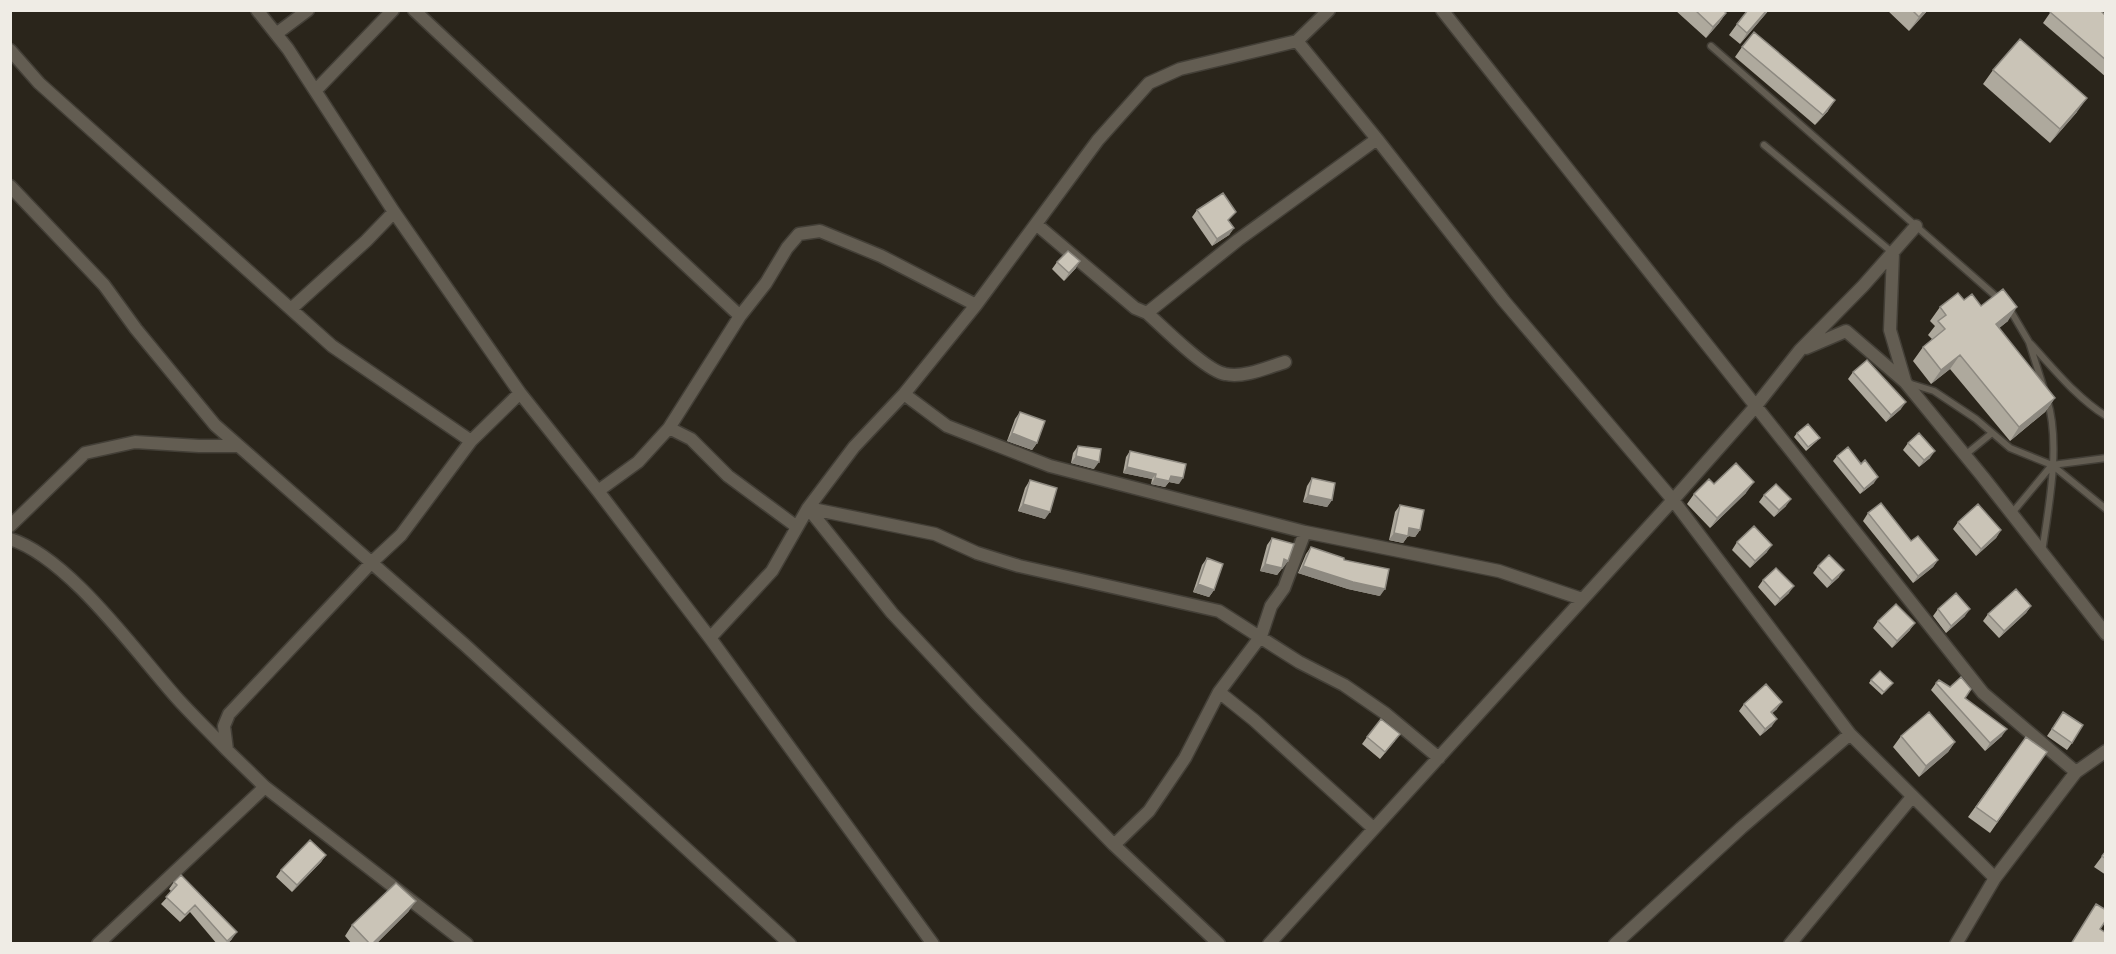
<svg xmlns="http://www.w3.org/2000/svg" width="2116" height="954" font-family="Signika,sans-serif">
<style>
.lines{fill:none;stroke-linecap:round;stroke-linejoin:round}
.service-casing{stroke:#433f37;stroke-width:9}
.minor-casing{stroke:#433f37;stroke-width:15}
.service{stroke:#635d52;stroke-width:6}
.minor{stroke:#635d52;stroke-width:12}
.wall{fill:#aea99d}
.shaded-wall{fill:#8d8980}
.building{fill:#cac4b7;stroke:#8d8980;stroke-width:1.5}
</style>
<rect width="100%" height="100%" fill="#2a251b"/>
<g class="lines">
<defs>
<path id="service" d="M1711 46 1999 299
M1764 145 1893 253
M2009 308 2029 342 2044 389
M2031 344C2054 369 2077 398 2106 416
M1908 383 1934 391 1976 419 2010 448 2052 465 2106 509
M1965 455 1992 433
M2012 513 2052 465 2106 458
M2042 552C2049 506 2061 443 2047 399"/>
<path id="minor" d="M257 10 288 49 394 212 520 393 598 491 710 638 933 944
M414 10 740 316
M1329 10 1297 41 1377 139 1504 301 1673 500 1850 734 1995 878
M1442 10 1983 693 2076 772
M276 34 308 10
M10 50 39 83 332 346 471 441
M316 90 393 10
M10 186 104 285 136 329 215 425 465 645 790 944
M1036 224 1135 308 1147 313C1163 327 1206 371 1225 374 1244 378 1266 368 1285 362
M1893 253 1890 330 1905 381
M291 309 366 241 394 212
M1147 313 1238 240 1377 139
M1806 348 1846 331 1905 382 1983 477 2106 634
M904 394 947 426 1050 466 1305 532 1499 571 1582 599
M669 428 691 439 728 476 797 527
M598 491 638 462 669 428 740 316 766 283 787 248 799 234 820 231 881 256 976 305
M808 508 935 534 977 553 1019 566 1219 611 1299 662 1344 685 1386 714 1439 758
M808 508 892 613 977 704 1114 845 1219 944
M10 526 85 453 135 442 199 446H238
M10 539C68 557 135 651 176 697 192 715 210 732 227 750
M710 638 772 571 808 508 854 447 904 394 976 305 1098 140 1149 83 1180 69 1297 41
M1219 692 1254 720 1373 828
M1114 845 1149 811 1185 758 1219 692 1261 636 1271 606 1284 588 1305 532
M98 944 265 787
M467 944 265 787 227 750 224 726 229 714 371 563 401 535 471 441 520 393
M1269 944 1673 500 1755 407 1800 350 1863 286 1916 226
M1615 944 1741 828 1850 734
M1790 944 1912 797
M1956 944 1995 878 2076 772 2106 751"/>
</defs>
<use href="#service" class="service-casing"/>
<use href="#minor" class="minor-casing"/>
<use href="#service" class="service"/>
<use href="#minor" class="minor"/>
</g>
<path class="wall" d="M1675 10H1723L1726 13 1719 23 1706 38Z
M1748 10H1769L1740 44 1729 35 1737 24Z
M1887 10H1928L1909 31Z
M2052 10 2106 16V77L2043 23Z
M1742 47 1828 111 1815 125 1735 57Z
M1993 70 2077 112 2050 143 1983 84Z
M1197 210 1229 221 1234 228 1229 235 1212 246 1192 217Z
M1057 262 1076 268 1064 281 1052 269Z
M1964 300 1981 306 2008 321 1999 328 2055 398 2045 412 2010 441 1950 369 1931 384 1913 361 1923 347 1932 339 1928 335 1935 326 1930 321 1940 307Z
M1853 372 1901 409 1886 422 1848 379Z
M1020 412 1037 443 1032 450 1007 441 1015 419Z
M1797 433 1817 441 1806 451 1794 437Z
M1908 443 1930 458 1919 467 1903 450Z
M1078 446 1094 469 1071 463 1073 453Z
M1130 451 1179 484 1169 482 1165 487 1151 484 1152 479 1123 473 1126 457Z
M1837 456 1874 483 1860 494 1833 461Z
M1312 478 1332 500 1327 507 1303 502 1307 486Z
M1030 480 1045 519 1018 511 1025 488Z
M1714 484 1746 493 1710 528 1687 504 1694 494Z
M1764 495 1786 506 1774 517 1759 502Z
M1400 505 1420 530 1415 537 1408 536 1403 543 1389 540 1395 512Z
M1868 513 1911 541 1938 560 1933 567 1913 583 1863 521Z
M1958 522 2001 530 1996 538 1976 556 1953 529Z
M1272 538 1288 561 1277 575 1260 571 1267 545Z
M1737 542 1767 552 1750 568 1732 550Z
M1311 547 1344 560 1380 596 1348 589 1298 573 1306 554Z
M1207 558 1214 590 1209 597 1193 592 1202 565Z
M1818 566 1839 577 1827 588 1813 573Z
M1763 580 1789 593 1775 606 1758 587Z
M2031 606 2026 613 1999 638 1983 621 1988 614Z
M1938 609 1965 616 1946 633 1933 616Z
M1878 621 1910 630 1892 648 1873 628Z
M1871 680 1890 686 1882 695 1869 683Z
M1936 683 1965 698 2002 736 1985 751 1931 690Z
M1744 704 1777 709 1772 713V726L1760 736 1739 711Z
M2063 712 2072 743 2067 750 2047 736Z
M1901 736 1955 742 1948 752 1919 777 1893 747Z
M1367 737 1395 741 1380 759 1362 744Z
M2026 737 2047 752 1990 833 1968 817Z
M2106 851V875L2094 867Z
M326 855 321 862 292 892 276 877 281 870Z
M174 882 232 939 227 944H217L190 912 180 922 161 904 172 892 169 889Z
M409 911 376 944H352L345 936 352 925Z"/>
<path class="shaded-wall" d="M1767 10H1769L1740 44 1747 33Z
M1925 10H1928L1909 31 1919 17Z
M1726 13 1719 23 1706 38 1713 27Z
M2087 98 2077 112 2050 143 2060 129Z
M1835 100 1828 111 1815 125Z
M1234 228 1229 235 1212 246 1217 239Z
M1080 261 1076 268 1064 281 1069 273Z
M2017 307 2008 321 1987 338 1996 324Z
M1960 355 1950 369 1931 384 1941 370Z
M2055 398 2045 412 2010 441 2019 427Z
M1906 402 1901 409 1886 422 1891 415Z
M1012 433 1037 443 1032 450 1007 441Z
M1935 451 1930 458 1919 467 1924 460Z
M1076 456 1099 462 1094 469 1071 463Z
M1127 467 1156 474 1152 479 1123 473Z
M1171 476 1183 478 1179 484 1169 482 1165 487 1151 484 1155 478Z
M1878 477 1874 483 1860 494 1864 489Z
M1754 482 1746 493 1710 528 1717 518Z
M1308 495 1332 500 1327 507 1303 502Z
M1791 499 1786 506 1774 517 1779 510Z
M1023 504 1050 512 1045 519 1018 511Z
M1409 528 1420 530 1415 537 1404 535Z
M2001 530 1996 538 1976 556 1981 549Z
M1394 533 1408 536 1403 543 1389 540Z
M1772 545 1767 552 1750 568 1755 561Z
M1284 559 1288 561 1283 568 1279 566Z
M1938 560 1933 567 1913 583 1918 576Z
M1265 564 1282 568 1277 575 1260 571Z
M1303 566 1385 589 1380 596 1348 589 1298 573Z
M1844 570 1839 577 1827 588 1832 581Z
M1198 584 1214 590 1209 597 1193 592Z
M1794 586 1789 593 1775 606 1780 599Z
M2031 606 2026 613 1999 638 2004 631Z
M1970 609 1965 616 1946 633 1951 626Z
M1915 623 1910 630 1892 648 1897 641Z
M1782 702 1777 709 1766 719 1771 712Z
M1777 719 1772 726 1760 736 1765 729Z
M2007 729 2002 736 1985 751 1990 743Z
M1955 742 1948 752 1919 777 1926 766Z
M326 855 321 862 292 892 297 885Z
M416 901 409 911 376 944H372Z
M237 932 232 939 227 944H225Z"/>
<path class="building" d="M1695 10H1723L1726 13 1713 27Z
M1748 10H1767L1747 33 1737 24Z
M1912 10H1925L1919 17Z
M2052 10H2100L2106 16V60L2050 12Z
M1754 32 1835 100 1823 115 1742 47Z
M2020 39 2087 98 2060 129 1993 70Z
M1223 193 1236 212 1228 220 1234 228 1217 239 1197 210Z
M1068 251 1080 261 1069 273 1057 262Z
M2003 289 2017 307 1996 324 2055 398 2019 427 1960 355 1941 370 1923 347 1945 329 1938 321 1946 315 1940 307 1958 293 1964 300 1972 294 1981 306Z
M1867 360 1906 402 1891 415 1853 372Z
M1020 412 1045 421 1037 443 1012 433Z
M1808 424 1820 438 1808 447 1797 433Z
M1919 433 1935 451 1924 460 1908 443Z
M1078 446 1101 449 1099 462 1076 456Z
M1848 447 1861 464 1865 460 1878 477 1864 489 1837 456Z
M1130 451 1186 464 1183 478 1171 476 1169 481 1155 478 1156 474 1127 467Z
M1736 463 1754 482 1717 518 1694 494 1709 479 1714 484Z
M1312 478 1335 483 1332 500 1308 495Z
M1030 480 1057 488 1050 512 1023 504Z
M1776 484 1791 499 1779 510 1764 495Z
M1881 503 1911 541 1918 536 1938 560 1918 576 1868 513Z
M1978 504 2001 530 1981 549 1958 522Z
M1400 505 1424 510 1420 530 1409 528 1408 536 1394 533Z
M1754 526 1772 545 1755 561 1737 542Z
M1272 538 1294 544 1288 561 1284 559 1282 568 1265 564Z
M1311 547 1344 558V560L1389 569 1385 589 1353 582 1303 566Z
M1829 555 1844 570 1832 581 1818 566Z
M1207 558 1223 564 1214 590 1198 584Z
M1776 568 1794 586 1780 599 1763 580Z
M2016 589 2031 606 2004 631 1988 614Z
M1956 593 1970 609 1951 626 1938 609Z
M1896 604 1915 623 1897 641 1878 621Z
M1880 671 1893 683 1884 692 1871 680Z
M1961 677 1971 689 1965 698 2007 729 1990 743 1936 683 1939 680 1950 687Z
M1766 684 1782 702 1771 712 1777 719 1765 729 1744 704Z
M1929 712 1955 742 1926 766 1901 736Z
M2063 712 2083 725 2072 743 2052 729Z
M1381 719 1400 734 1385 752 1367 737Z
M2026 737 2047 752 1997 822 1976 807Z
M310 840 326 855 297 885 281 870Z
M2106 851V859L2102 856Z
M181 875 237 932 227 941 195 905 185 915 166 897 177 885 174 882Z
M396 883 416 901 372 944H370L352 925Z
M2096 904 2106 910V920L2100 929 2106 933V944H2071Z"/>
<rect width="2116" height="954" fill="none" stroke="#efece5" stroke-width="24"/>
</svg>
